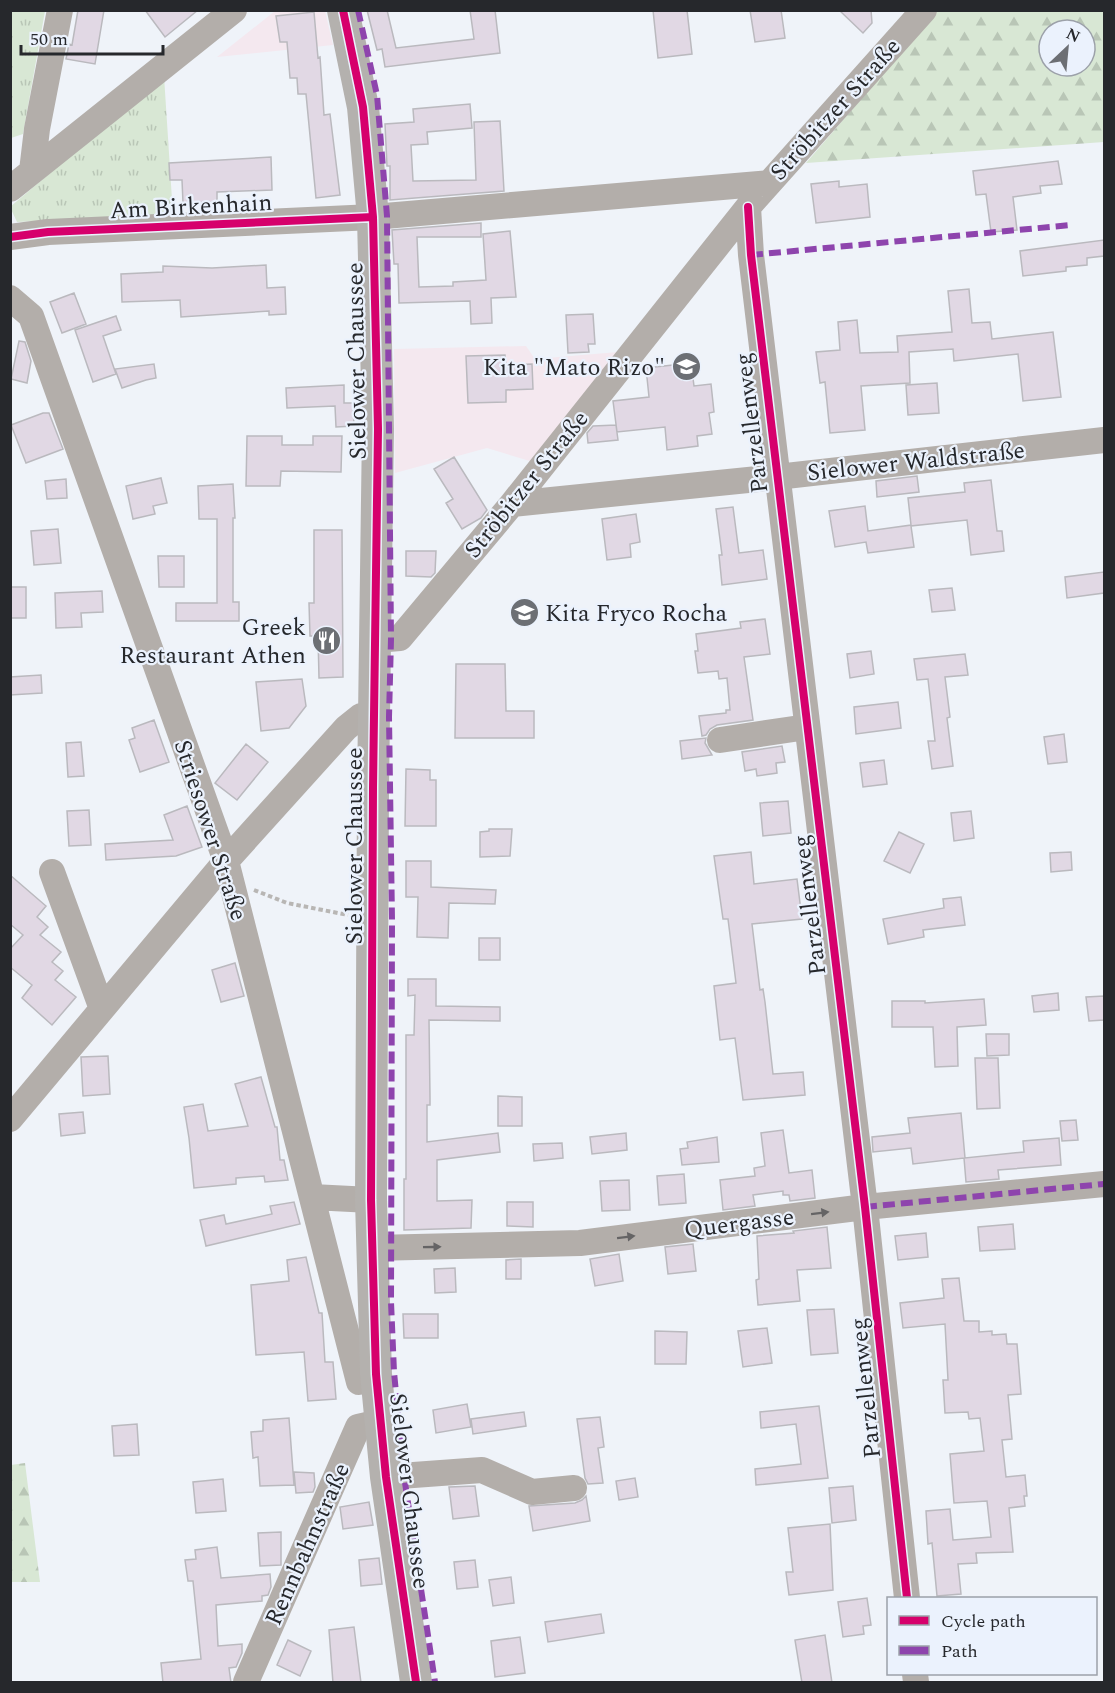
<svg xmlns="http://www.w3.org/2000/svg" width="1115" height="1693" font-family="Spectral,serif">
<style>
.commercial{fill:#f4e8ef}
.grass{fill:url(#grass-tufts)}
.forest{fill:url(#forest-firs);fill-rule:evenodd}
.building{fill:#e1d8e4;stroke:#bab9be;stroke-width:1.5}
.lines{fill:none;stroke-linecap:round;stroke-linejoin:round}
.path{stroke:#b8b6b4;stroke-width:4;stroke-dasharray:4.5 3;stroke-linecap:butt}
.minor{stroke:#b3aeaa;stroke-width:26}
.major{stroke:#b4b1ae;stroke-width:32}
.quiet{stroke:#8e44ad;stroke-width:6;stroke-dasharray:12 6;stroke-linecap:butt}
.cycleway-casing{stroke:#ebf2fd;stroke-width:11}
.cycleway{stroke:#d6006c;stroke-width:8}
.oneway{fill:#656465}
.labels{text-anchor:middle;stroke-width:4.5;stroke-linejoin:round;paint-order:stroke}
.street-label{font-size:24px;fill:#26282c;stroke:#ebf2fd}
.poi-label{font-size:24px;fill:#26282c;stroke:#ebf2fd;text-anchor:end}
</style>
<defs>
<pattern id="grass-tufts" width="24" height="20" patternUnits="userSpaceOnUse" patternTransform="scale(1.5)"><rect width="24" height="20" fill="#d8e7d4"/><path d="M3 7l-1-3M5 7V3M7 7l1-3M15 17l-1-3M17 17v-4M19 17l1-3" fill="none" stroke="#b9c6b6"/></pattern>
<pattern id="forest-firs" width="22" height="20" patternUnits="userSpaceOnUse" patternTransform="scale(1.5)"><rect width="22" height="20" fill="#d8e7d4"/><path d="M5 1l3.5 6h-7zM16 11l3.5 6h-7z" fill="#b9c6b6"/></pattern>
</defs>
<rect width="100%" height="100%" fill="#eff3f9"/>
<path class="commercial" d="M275 11H325L333 45 217 57Z
M526 346 535 359 618 352 533 462 487 448 395 473 394 349Z"/>
<path class="grass" d="M10 11H45L23 134 11 138Z
M164 76 173 215 17 222 10 207Z"/>
<path class="forest" d="M937 11H1104V142L806 163ZM1049 30H1085V66H1049Z
M25 1463 40 1582H11V1465Z"/>
<path class="building" d="M78 10H104L95 64 66 59 69 44 72 45Z
M145 10H198L165 37Z
M367 10H387L396 48 474 39 470 10H495L500 53 385 67 382 49 377 50Z
M653 10H687L692 54 658 58Z
M750 10H781L785 38 755 42Z
M839 10H871L872 23 863 33Z
M314 12 318 58 320 57 324 115 330 114 340 195 316 198 306 94H298L297 78H290L287 42H280L276 16Z
M470 104 472 128 427 132 428 144 411 145 413 181 476 180 474 122 500 121 504 191 390 200V166H387L385 124 414 122 413 109Z
M271 157 272 190 217 192V202L183 203 182 180H170L169 163Z
M1058 161 1062 184 1040 186 1041 193 1013 197 1017 230 991 232 986 194 976 195 973 171Z
M839 181V187L867 184 870 217 816 223 811 184Z
M481 223V237H417L419 287 453 286V282L486 280 483 234 510 231 516 297 491 298 492 323 471 324 470 301 399 303 398 264H394L392 230Z
M1104 240V256L1087 258V265L1066 267V271L1023 276 1020 251Z
M266 265 267 288 285 287 286 314 269 315V311L181 317 180 300 122 302 121 274 163 272V266L212 268Z
M969 289 972 323 990 322 992 339 1053 332 1061 397 1023 401 1018 354 954 361 953 349 909 352 910 383 861 386 865 430 830 433 825 382 820 383 816 352 840 350 838 322 857 320 860 353 898 352 897 336 952 332 948 291Z
M74 293 86 324 62 333 50 302Z
M593 314 595 344H588L589 352 568 353 566 315Z
M116 316 121 330 103 336 116 374 93 382 75 330Z
M19 341 25 342 31 361 27 383 11 379Z
M505 355 506 365 532 364 533 389 506 390V402L468 403 466 356Z
M691 363 694 386 711 384 714 412 709 413 712 434 697 436 698 446 667 450 665 427 617 432 613 401 649 397 646 368Z
M154 364 156 378 146 380 122 388 115 369Z
M937 383 939 413 908 415 906 385Z
M344 385V403H353L354 426 336 427 335 406 287 408 286 388Z
M43 413H49L63 449 26 463 11 425Z
M616 425 618 440 588 443 587 433 593 426Z
M247 436H282V445H313V436H342L341 472 281 471 280 486H246Z
M454 457 487 510 481 518 462 529 446 503 453 499 434 469Z
M917 476 919 492 877 497 876 481Z
M161 478 167 503 153 506 155 514 133 519 126 486Z
M66 479 67 498 47 499 45 481Z
M991 480 997 531H1002L1004 551 971 555 967 520 911 526 914 547 868 553 866 542 835 547 829 511 865 506 868 531 911 525 908 498 965 492 964 483Z
M233 484 235 518H233V602H239V621H176V603H217V519H199L198 486Z
M733 507 739 553 763 550 767 579 722 585 719 555H722L716 509Z
M636 514 640 542 630 544 631 557 607 560 602 519Z
M58 529 61 563 34 565 31 531Z
M314 530H342L343 677 319 678 318 636H310L309 603H314Z
M406 551H436L435 573 431 577 406 576Z
M158 556H184V587H159Z
M1104 572V593L1067 598 1065 577Z
M10 587H26V618H10Z
M952 588 955 610 932 612 929 590Z
M102 591 103 612 81 613 82 627 56 628 55 593Z
M765 619 770 654 744 657 753 720 717 725 710 729 706 735 702 736 699 716 726 713V710H730L727 678 719 679 718 671 698 673 695 651H698L696 634 741 628 740 622Z
M871 651 874 674 850 678 847 654Z
M965 654 968 675 945 677 950 717 947 718 953 766 932 769 928 741H935L928 679 917 680 914 659Z
M456 664H505L506 711H534V738H455Z
M41 675 42 693 10 695V677Z
M302 679 306 706 289 728 261 731 256 682Z
M898 702 901 728 856 734 854 707Z
M154 720 169 762 140 772 129 740 135 738 132 728Z
M1064 734 1067 762 1048 764 1044 737Z
M706 738 705 743 712 755 682 759 680 741Z
M81 742 84 776 68 777 66 743Z
M246 744 268 762 237 800 215 783Z
M782 746 785 762 776 763 777 773 757 776 756 769 745 771 742 752Z
M884 760 887 784 863 787 860 763Z
M406 769 430 770V780H436V826H405Z
M788 801 791 833 763 836 760 803Z
M187 806 202 847 176 856 106 860 105 844 173 840 164 815Z
M89 810 91 845 69 846 67 811Z
M971 811 974 838 954 841 951 813Z
M489 829H512L510 856 480 857V832L489 831Z
M899 832 924 844 910 873 884 861Z
M751 852 754 884 797 879 802 919 752 924 760 990 763 989 765 1002 773 1074 803 1072 805 1095 743 1100 735 1038 720 1040 714 986 736 983 728 919H723L714 856Z
M1071 852 1072 870 1051 872 1050 853Z
M406 861H431V887L496 890 495 904 449 903 448 938 417 937 418 897H406Z
M10 875 46 906 37 917 48 927 40 935 61 952 52 962 63 971 55 980 76 997 52 1025 22 998 32 985 10 967V949L23 935 10 924Z
M961 897 965 925 923 930 924 937 888 944 883 919 944 908 943 899Z
M479 938H500V960H479Z
M235 963 244 996 221 1002 212 970Z
M408 979H436V1006L500 1007V1021L429 1020 430 1097V1105H427V1142L498 1133 500 1152 437 1160V1201L472 1200 471 1228 404 1230V1179H406V1035H414L415 995 408 996Z
M1058 993 1059 1010 1034 1012 1032 996Z
M1104 996V1020L1089 1021 1086 997Z
M984 999 986 1025 957 1027 958 1066 935 1067 933 1027H892V1001H925V1003Z
M986 1034H1009V1055L987 1056Z
M108 1056 110 1094 83 1096 81 1057Z
M975 1058H998L1000 1108 977 1109Z
M261 1077 275 1127H277L280 1160H284L288 1180 265 1182 264 1176 236 1178V1184L194 1188 189 1138 184 1107 203 1104 208 1131 248 1126 235 1084Z
M498 1096 522 1097V1126H498Z
M83 1112 85 1133 61 1136 59 1114Z
M961 1113 965 1158 1024 1152 1023 1141 1059 1138 1061 1165 998 1170 999 1179 966 1182 964 1158 913 1164 911 1148 873 1152 872 1137 910 1133 908 1118Z
M1076 1120 1078 1140 1062 1141 1060 1121Z
M783 1130 789 1173 812 1170 815 1198 790 1201 789 1195H783V1191L753 1195 755 1206 723 1210 720 1180 755 1176 754 1168 765 1166 761 1133Z
M626 1133 627 1150 592 1154 590 1137Z
M717 1137 719 1162 682 1165 680 1149 688 1148 687 1142Z
M562 1143 563 1158 534 1161 533 1144Z
M684 1174 686 1203 659 1205 657 1176Z
M629 1180 630 1210 602 1211 600 1181Z
M294 1202 300 1224 206 1246 200 1220 224 1215 226 1224 272 1214 270 1206Z
M507 1202H533V1227L507 1226Z
M1013 1224 1015 1249 980 1251 978 1227Z
M827 1227 831 1268 797 1270 800 1301 758 1305 756 1280 759 1279 757 1236 794 1233 793 1231Z
M926 1233 928 1257 898 1260 895 1236Z
M693 1244 696 1271 668 1274 665 1247Z
M619 1254 623 1281 595 1286 590 1259Z
M306 1257 319 1313H322L325 1362H333L336 1399 308 1401 304 1352 256 1355 251 1285 289 1281 287 1260Z
M521 1259V1279H506V1260Z
M455 1268 456 1292 435 1293 434 1269Z
M959 1278 964 1321H979V1332L992 1331V1335L1006 1334 1007 1344H1017L1021 1394 1008 1395 1012 1439 1002 1440 1006 1477 1025 1475 1027 1496H1024L1025 1506 1009 1508 1013 1552 976 1553 977 1563 958 1564 961 1594 937 1596 932 1543 928 1544 926 1511 950 1509 953 1540 991 1537 987 1501 954 1503 950 1454 984 1451 980 1418 969 1419 968 1412 945 1413 943 1380H948L945 1324 903 1328 900 1303 944 1298 942 1279Z
M834 1309 838 1353 811 1355 807 1310Z
M403 1314H438V1338H404Z
M767 1328 772 1363 743 1367 738 1331Z
M655 1331 687 1332 686 1364H655Z
M467 1404 471 1427 436 1433 433 1410Z
M819 1406 828 1478 756 1485 755 1469 801 1464 796 1424 761 1428 760 1412Z
M524 1412 526 1426 473 1434 471 1419Z
M600 1417 604 1447 598 1448 603 1483 588 1484 585 1478 577 1419Z
M289 1418 294 1485 260 1486 258 1457 253 1458 251 1432 263 1431V1420Z
M137 1424 139 1455 114 1456 112 1426Z
M294 1472 314 1473 315 1487 313 1492 296 1493Z
M635 1478 638 1497 619 1500 616 1481Z
M223 1479 226 1511 196 1513 193 1482Z
M475 1486 479 1516 453 1519 449 1487Z
M853 1486 856 1520 832 1523 829 1488Z
M586 1496 590 1521 533 1531 529 1506 575 1503 582 1500Z
M369 1502 373 1525 343 1529 340 1507Z
M830 1524 833 1590 789 1595 786 1572H793L788 1528Z
M281 1532V1565L260 1566 258 1533Z
M217 1547 221 1578 270 1574 271 1587 268 1595 262 1596V1601L216 1605 218 1646 242 1644V1653L236 1667 229 1668 231 1683H163L161 1663 201 1659 193 1581H188L185 1560 196 1559 195 1550Z
M379 1558 382 1584 361 1586 359 1560Z
M475 1560 478 1587 457 1589 454 1562Z
M511 1577 514 1603 493 1606 489 1580Z
M867 1598 871 1625 863 1626 864 1634 843 1637 838 1602Z
M601 1614 604 1633 548 1642 545 1622Z
M354 1627 361 1683H333L329 1630Z
M825 1635 832 1683H802L795 1640Z
M520 1637 525 1673 495 1677 491 1641Z
M288 1640 311 1651 300 1676 277 1665Z"/>
<g class="lines">
<path class="path" d="M254 890 287 903 348 915"/>
<path class="minor" d="M32 171 37 129 60 10
M10 189 234 10
M748 207 751 255 865 1207 907 1598
M10 237 48 232 373 217 769 183
M10 298 31 316 226 861 359 1382
M512 504 777 477 1104 440
M376 640 400 638 512 504 748 207 924 10
M720 740 807 727
M52 872 102 1009
M10 1119 226 861 346 728 361 716 375 717
M312 1197 371 1200
M373 1248 580 1243 865 1207 1104 1184
M386 1477 482 1470 532 1492 574 1488
M915 1674 916 1682
M246 1682 358 1427 380 1422"/>
<path class="major" d="M343 10 363 107 373 217 378 429 373 788 371 1200 376 1374 386 1477 416 1682"/>
<path class="quiet" d="M358 10 377 95 387 216 391 639 389 717 392 920 391 1302 394 1372 404 1476 435 1682
M751 255 1071 225
M865 1207 1104 1184"/>
<defs>
<path id="cycleway" d="M343 10 363 107 373 217 378 429 373 788 371 1200 376 1374 386 1477 416 1682
M748 207 751 255 865 1207 907 1598
M10 237 48 232 373 217"/>
</defs>
<use href="#cycleway" class="cycleway-casing"/>
<use href="#cycleway" class="cycleway"/>
</g>
<defs><path id="oneway-solid" d="M-6-.8H1V-3.2L6.5 0L1 3.2V.8H-6Z" transform="scale(1.5)"/></defs>
<g class="oneway">
<use href="#oneway-solid" transform="translate(820 1213) rotate(-7)"/>
<use href="#oneway-solid" transform="translate(626 1237) rotate(-7)"/>
<use href="#oneway-solid" transform="translate(432 1247) rotate(-1)"/>
</g>
<defs>
<symbol id="school-disc" viewBox="-11 -11 22 22"><circle r="9.5" fill="#6c6f74" stroke="#ebf2fd"/><path d="M0-5L7-2L0 1L-7-2ZM-4 1L0 2.5L4 1V4Q0 6-4 4Z" fill="#fff"/></symbol>
<symbol id="restaurant-disc" viewBox="-11 -11 22 22"><circle r="9.5" fill="#6c6f74" stroke="#ebf2fd"/><path d="M-5-6h1v4h1v-4h1v4h1v-4h1v5L-1.5 .5V6h-2V.5L-5-1ZM5-6V6H3V1.5H1.5Q1.5-4 5-6Z" fill="#fff"/></symbol>
</defs>
<g fill-rule="evenodd">
<use href="#school-disc" x="670" y="350" width="33" height="33"/>
<use href="#school-disc" x="508" y="596" width="33" height="33"/>
<use href="#restaurant-disc" x="310" y="624" width="33" height="33"/>
</g>
<g class="labels">
<g class="street-label">
<text transform="translate(835 109) rotate(-48)" y="8">Ströbitzer Straße</text>
<text transform="translate(191 206) rotate(-3)" y="8">Am Birkenhain</text>
<text transform="translate(356 361) rotate(-91)" y="8">Sielower Chaussee</text>
<text transform="translate(751 423) rotate(-97)" y="8">Parzellenweg</text>
<text transform="translate(916 461) rotate(-6)" y="8">Sielower Waldstraße</text>
<text transform="translate(526 484) rotate(-51)" y="8">Ströbitzer Straße</text>
<text transform="translate(211 830) rotate(72)" y="8">Striesower Straße</text>
<text transform="translate(354 846) rotate(-90)" y="8">Sielower Chaussee</text>
<text transform="translate(809 905) rotate(-97)" y="8">Parzellenweg</text>
<text transform="translate(739 1223) rotate(-7)" y="8">Quergasse</text>
<text transform="translate(865 1388) rotate(-96)" y="8">Parzellenweg</text>
<text transform="translate(410 1491) rotate(83)" y="8">Sielower Chaussee</text>
<text transform="translate(307 1544) rotate(-66)" y="8">Rennbahnstraße</text>
</g>
<g class="poi-label">
<text x="665" y="375">Kita "Mato Rizo"</text>
<text x="545" y="621" text-anchor="start">Kita Fryco Rocha</text>
<text x="306" y="635">Greek<tspan x="306" dy="28">Restaurant Athen</tspan></text>
</g>
</g>
<rect width="1115" height="1693" fill="none" stroke="#26282c" stroke-width="24"/>
<rect x="887" y="1597" width="210" height="78" fill="#ebf2fd" stroke="#9ca1a9" stroke-width="1.5"/>
<rect x="899" y="1616" width="30" height="9" fill="#d6006c" stroke="#9ca1a9" stroke-width="1.5"/>
<text x="941" y="1627" font-size="18" fill="#26282c">Cycle path</text>
<rect x="899" y="1646" width="30" height="9" fill="#8e44ad" stroke="#9ca1a9" stroke-width="1.5"/>
<text x="941" y="1657" font-size="18" fill="#26282c">Path</text>
<g transform="translate(1067 48) rotate(26)"><circle r="28" fill="#ebf2fd" stroke="#9ca1a9" stroke-width="1.5"/>
<path d="M0-4.5L10 22L0 15L-10 22Z" fill="#6c6f74"/>
<text y="-9" font-size="16" font-weight="bold" text-anchor="middle" fill="#26282c">N</text>
</g>
<path d="M21 45v9h142v-9" fill="none" stroke="#26282c" stroke-width="3"/>
<text x="30" y="45" font-size="18" fill="#26282c" stroke="#ebf2fd" stroke-width="4.5" paint-order="stroke">50 m</text>
</svg>
